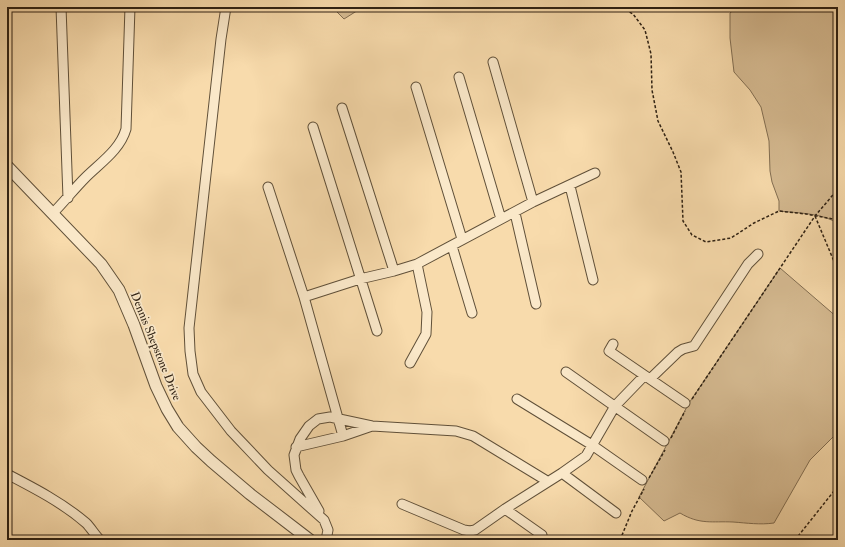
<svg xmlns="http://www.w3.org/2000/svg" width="845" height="547" font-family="'IM FELL Double Pica',serif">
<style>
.green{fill:#d6bb92;stroke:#826e52}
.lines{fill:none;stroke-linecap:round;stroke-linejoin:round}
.minor-casing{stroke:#605039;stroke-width:11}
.tertiary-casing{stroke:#605039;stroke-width:13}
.path{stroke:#2e2113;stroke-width:1.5;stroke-dasharray:3 2;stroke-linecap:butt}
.minor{stroke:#fae8c9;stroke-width:9}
.tertiary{stroke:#fae8c9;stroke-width:11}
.labels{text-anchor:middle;stroke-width:3.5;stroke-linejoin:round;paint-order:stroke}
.street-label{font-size:12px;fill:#2e2113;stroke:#fae8c9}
</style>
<rect width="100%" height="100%" fill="#f8dbac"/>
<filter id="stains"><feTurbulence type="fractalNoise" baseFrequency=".005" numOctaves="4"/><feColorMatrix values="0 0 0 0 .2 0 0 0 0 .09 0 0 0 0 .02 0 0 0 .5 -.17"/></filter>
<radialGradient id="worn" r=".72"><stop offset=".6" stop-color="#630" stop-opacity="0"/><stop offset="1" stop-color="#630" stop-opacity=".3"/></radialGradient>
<path class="green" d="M332 7H363L344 19Z
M737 7H838V224C825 213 796 213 779 211V201L772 182 770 171 769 141 761 107 750 90 734 72 730 38V13Z
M780 268 838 318V432L810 460 774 523C760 525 747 523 733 522 712 521 700 525 680 513L664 521 639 497 689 403Z"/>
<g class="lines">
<defs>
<path id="minor" d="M61 7 68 198
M226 7 221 39 189 328 190 351 193 374 201 392 231 431 268 470 324 520 328 530 326 540
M493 62 533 202
M459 77 501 219
M416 87 462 239
M342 108 394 271
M313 127 377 331
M570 186 593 280
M268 187 304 297 343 436
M53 213C64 202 74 189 85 178 100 163 120 150 126 129L130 7
M515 213 536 304
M452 246 472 313
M304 297 360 279 394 271 417 264 533 202 595 173
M613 344 609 351 685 403
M410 363 426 334 427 312 417 264
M566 372 664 441
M650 379 678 352 683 349 694 346 748 264 758 254
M517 399 592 445 642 480
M296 447 343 436 372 426
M562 473 616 513
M7 474C34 488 63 503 86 523 91 528 95 535 100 540
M402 504 464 530 470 531 475 530 505 509 562 473 586 456 615 406 644 376
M505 509 542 535
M319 511 299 476 296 470 294 455 300 439 309 426 318 419 330 417 372 426 456 431 473 436 547 481"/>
<path id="tertiary" d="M7 166 101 264 119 290 134 325 156 386 167 409 178 427 196 447 211 461 250 494 310 540"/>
</defs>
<use href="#minor" class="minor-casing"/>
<use href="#tertiary" class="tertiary-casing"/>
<path class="path" d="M621 7 633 14 645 30 651 54 652 90 658 121 673 152 681 172 683 221 692 235 706 242 731 238 754 223 779 211 806 214 833 219 838 224
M815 216 838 271
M692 399 815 216 838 189
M671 438 685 411
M649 478 665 450
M336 536 347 540
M620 540 632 511 644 489
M795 540 838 486"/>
<use href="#minor" class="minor"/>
<use href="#tertiary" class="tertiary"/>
</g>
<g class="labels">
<g class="street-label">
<text transform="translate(156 346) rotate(68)" y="4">Dennis Shepstone Drive</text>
</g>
</g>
<rect width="845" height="547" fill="none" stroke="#f8dbac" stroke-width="24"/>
<rect x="8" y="8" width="829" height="531" fill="none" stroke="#2e2113" stroke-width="2"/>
<rect x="12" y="12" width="821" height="523" fill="none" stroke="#2e2113"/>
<rect width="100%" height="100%" filter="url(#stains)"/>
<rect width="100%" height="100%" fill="url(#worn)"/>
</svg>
